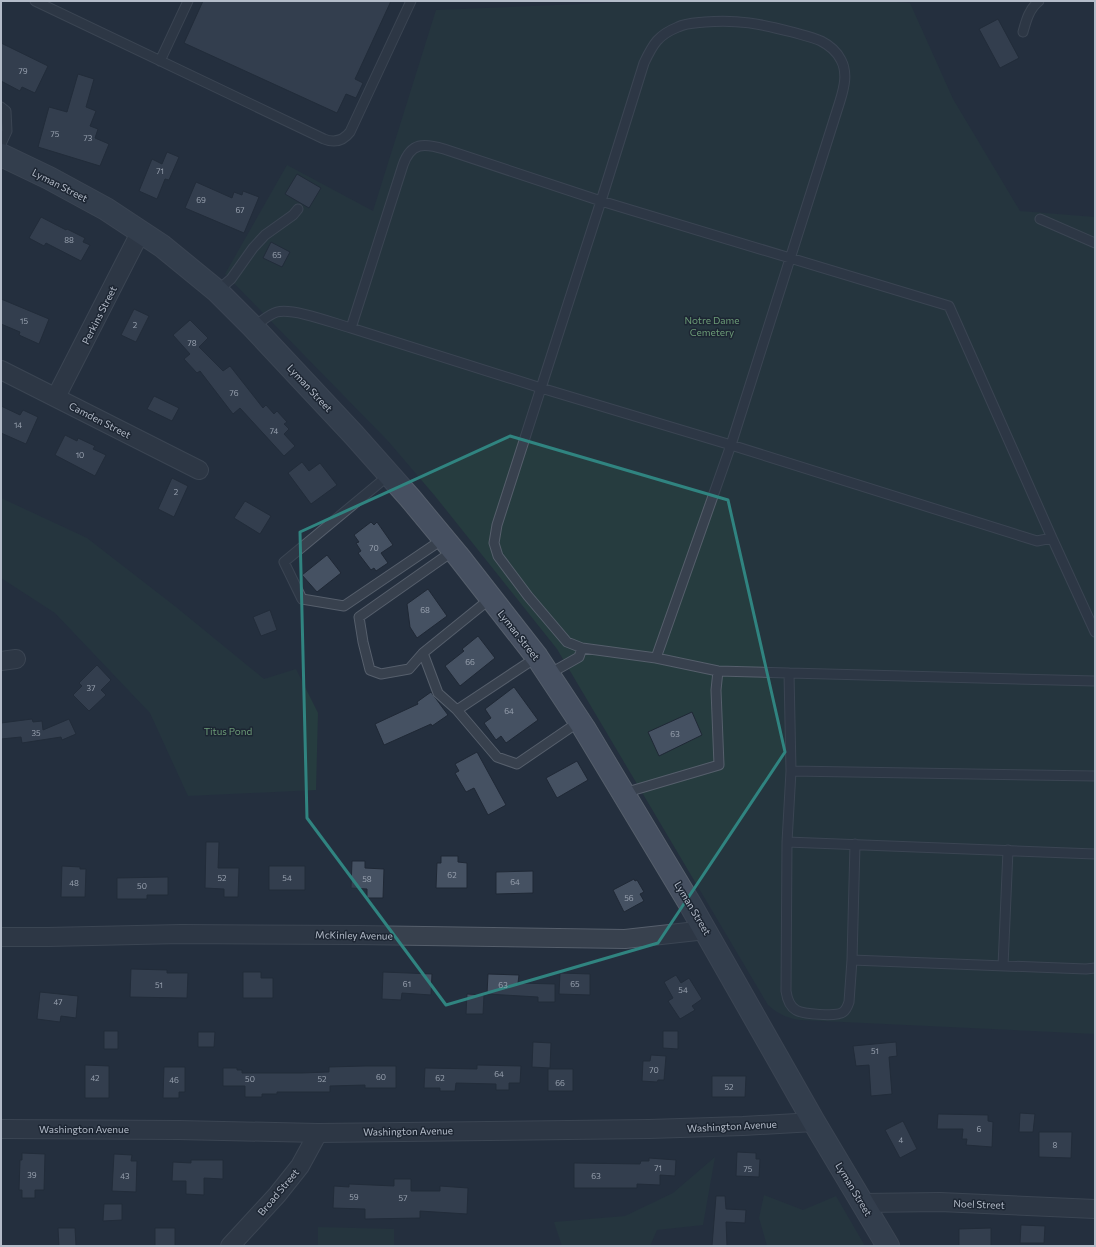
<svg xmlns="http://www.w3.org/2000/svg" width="1096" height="1247" font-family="Commissioner,sans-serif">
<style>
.green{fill:#263c3f}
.building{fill:#455162;stroke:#1f2835}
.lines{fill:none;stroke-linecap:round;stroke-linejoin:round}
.lane-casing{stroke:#565f6c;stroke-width:11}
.street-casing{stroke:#565f6c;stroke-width:20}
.secondary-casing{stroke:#565f6c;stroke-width:24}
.lane{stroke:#38414e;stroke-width:9}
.street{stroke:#38414e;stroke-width:18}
.secondary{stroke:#465061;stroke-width:22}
.marked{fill:none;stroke:#308480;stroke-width:3;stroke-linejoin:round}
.labels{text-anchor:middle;stroke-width:3;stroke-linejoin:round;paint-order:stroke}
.number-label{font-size:8px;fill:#98a1af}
.street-label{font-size:10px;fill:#b4bcc9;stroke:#1d2633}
.park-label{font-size:10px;fill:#6b9a76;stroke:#1d2633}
</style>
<rect width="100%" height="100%" fill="#242f3e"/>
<path class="green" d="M652 1H885L910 3 953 99 1020 211 1095 217V1034L800 1020C787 1018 778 1014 768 1005L557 649 435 496 388 441 225 274 287 165 373 211 436 10Z
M1 498 87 538 176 607 264 679 296 669 318 713 316 790 188 796 150 713 55 613 1 578Z
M715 1157 703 1225 657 1230 650 1246H562L554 1222 625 1216 673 1193Z
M764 1195 803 1210 836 1196 865 1246H767L759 1218Z
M318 1227 394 1229V1246H318Z"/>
<path class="building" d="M203 1H391L355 79 363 83 356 98 346 94 337 113 184 43Z
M998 19 1019 58 1000 68 979 29Z
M1 43 48 66 35 93 22 87 20 91 1 81Z
M78 74 94 79 86 107 96 111 90 126 98 129 95 138 109 144 100 166 38 147 49 107 67 112Z
M167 152 179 157 169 180 165 179 157 199 139 191 152 159 162 164Z
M297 174 321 188 309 208 285 194Z
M196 182 232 198 234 192 242 195 243 191 259 197 244 233 185 208Z
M41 217 66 230 67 229 85 238 83 242 90 245 81 261 46 243 44 246 29 238Z
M271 242 290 252 282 267 263 258Z
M1 299 49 319 39 344 19 335 20 332 1 324Z
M134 309 149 316 136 342 121 335Z
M190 320 208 338 199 347 223 371 230 366 263 408 266 405 274 414 277 411 287 422 284 424 289 429 284 434 295 446 284 456 240 408 233 414 200 371 197 373 184 359 190 354 173 335Z
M154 396 179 408 172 421 147 409Z
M1 406 20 415 23 410 38 417 26 444 1 433Z
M65 435 77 441 78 438 95 446 93 449 106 455 95 476 55 455Z
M302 462 309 471 320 463 337 485 311 504 288 473Z
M172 478 188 486 174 517 158 509Z
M245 501 271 516 260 534 234 518Z
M371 522 374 525 377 522 393 545 381 553 388 563 376 571 374 568 371 570 358 553 361 551 356 543 359 542 354 535Z
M327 555 341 573 317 592 302 575Z
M428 589 447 616 417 638 410 627 407 604Z
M270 610 277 630 261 636 253 617Z
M478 636 495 658 460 686 445 666 464 651 462 649Z
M97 665 111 680 101 690 106 695 89 711 73 695 82 686 79 683Z
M514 687 538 720 506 743 501 736 496 740 484 723 491 718 485 709Z
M431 692 448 715 432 726 431 724 384 745 375 724 418 704 417 702Z
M692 712 702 735 659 756 648 732Z
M32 719 33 722 42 721 43 730 69 719 76 734 62 740 61 737 22 743 21 737 1 739V723Z
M477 752 506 805 488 815 474 788 466 792 455 773 459 771 455 764Z
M577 761 588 780 557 798 546 778Z
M206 842H219L218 868H239L238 897H224V889L205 888Z
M441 856H458V862L467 863V888H436L437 863H441Z
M352 861H365V868L384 869 383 898H367V889L351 888Z
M62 866 80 867V869H86L85 897H61Z
M269 866H305V890H269Z
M533 871V893L496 894V872Z
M168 877V895H147V899H117V878Z
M634 879 635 881 637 880 644 892 640 894 644 901 624 912 613 890Z
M131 969 167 970V973H188L187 998 130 997Z
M243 972H261V978H273V998H243Z
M383 972 432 974 431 995 402 993 401 1000 382 999Z
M560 973 590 974V995L559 994Z
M488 974 519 975 518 983 555 984V1002H538V997L487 994Z
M676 975 681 983 689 978 702 999 692 1006 695 1010 680 1019 668 1001 673 998 664 982Z
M40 992 78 996 76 1018 61 1016 60 1022 37 1019Z
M467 994 484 995 483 1014H466Z
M104 1031H118V1049H104Z
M663 1031H678V1049L663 1048Z
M198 1032H215L214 1047H198Z
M533 1042 551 1043 550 1068 532 1067Z
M896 1042 897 1056 889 1057 892 1094 871 1096 869 1065 856 1066 853 1046Z
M651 1055 666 1056 664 1080H658L657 1082 642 1081 643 1061H650Z
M85 1065 109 1066V1098H85Z
M477 1065 521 1066 520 1083H509V1090H496V1084L456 1083 455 1091H440V1088H424L425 1068 477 1069Z
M365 1066H396V1088H365V1085L330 1086V1092H277V1094H262V1097H245V1086H223V1068H237V1070H242V1073H302L329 1072V1067Z
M164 1067H185V1092H179V1098H163Z
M548 1069H573V1091H548Z
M712 1076H746L745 1097H712Z
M1020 1113 1035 1114 1033 1132H1019Z
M938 1114 988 1115V1121L993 1122 992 1147 966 1145 967 1139H962L963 1129H937Z
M903 1121 917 1149 900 1158 885 1130Z
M1039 1132H1072L1071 1158 1039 1157Z
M737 1152 756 1153V1159H760L759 1177 736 1176Z
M22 1153 45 1154 44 1190H35V1198H22V1190H19L20 1160H22Z
M114 1154 132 1155 131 1161H137L136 1192 112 1191Z
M649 1158 676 1160 675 1176 660 1175V1185L637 1184V1188H574V1163L640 1164 641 1161H649Z
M191 1160H223V1179L204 1178V1195L186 1194V1181H172L173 1162 191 1163Z
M394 1179H411V1191H440V1186L468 1188 467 1214 420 1211V1218L365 1219V1209L333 1208 334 1186 349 1187V1184L394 1186Z
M716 1196H725L726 1209 746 1210 745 1223 726 1222 727 1246H712Z
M104 1204H122V1220L103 1221Z
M1021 1225 1045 1226 1044 1243H1020Z
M58 1228H75L76 1246H59Z
M155 1228H175V1246H155Z
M991 1228V1246H959V1229Z"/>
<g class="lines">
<defs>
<path id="lane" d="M35 1 324 139C334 143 343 141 350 132L411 1
M1023 32C1026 21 1029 9 1039 1
M160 61 188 1
M1 107 6 111 7 131 1 144
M1040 219 1095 243
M217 291 231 279 253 248 265 235 293 215 298 209
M253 327C261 322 269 314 277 312 294 308 333 323 351 328L403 165C411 142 424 143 444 149L601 201 541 388 351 328
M389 475 284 562 302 599 344 606 443 539
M1052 538 1037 541 731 445 840 101C844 88 848 73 841 60 837 52 829 45 821 41 812 37 802 35 792 32 761 24 737 19 705 22 696 23 686 23 678 27 658 35 653 44 644 63L601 201 949 306 1052 538 1095 632
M491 598 423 653 438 693 457 710 537 657
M423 653 409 669 381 674 370 670 363 642 359 617 453 551
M656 658 731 445 541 388 497 525 494 543 498 556 528 596 567 642 582 648 656 658 718 671 789 673
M549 674 579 657 582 648
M457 710 497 757 517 764 580 721
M791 771 789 673 1095 681
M1095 776 791 771 787 842 786 991C787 998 789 1006 796 1010 802 1014 837 1017 843 1012 846 1010 848 1005 849 1002L852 960 1086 969 1095 968
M624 793 719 765 716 690 718 671
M787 842 1095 854
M852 960 855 844
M1003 966 1008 850"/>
<path id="street" d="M1 370 199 470
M56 397 141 231
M1 661 16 659
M1 937H48L181 934 357 935 625 939 706 930
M1 1129 179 1130 318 1133 649 1129 743 1126 814 1122
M862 1203 940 1202 1095 1209
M230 1246 277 1195 300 1166 318 1133"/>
<path id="secondary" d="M1 155 49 178 106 209 162 246 217 291 253 327 354 435 410 498 459 557 537 657 584 728 690 904 814 1122 888 1246"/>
</defs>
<use href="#lane" class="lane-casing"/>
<use href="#street" class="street-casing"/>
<use href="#secondary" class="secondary-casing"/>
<use href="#lane" class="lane"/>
<use href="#street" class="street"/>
<use href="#secondary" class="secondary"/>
</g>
<path d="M0 0H1096V1247H0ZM510 436 728 500 785 752 658 943 446 1005 307 818 300 532Z" fill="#242f3e" fill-opacity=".55" fill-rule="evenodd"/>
<path class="marked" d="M510 436 728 500 785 752 658 943 446 1005 307 818 300 532Z"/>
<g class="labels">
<g class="number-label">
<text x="23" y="74">79</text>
<text x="55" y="137">75</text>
<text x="88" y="141">73</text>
<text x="160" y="174">71</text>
<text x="201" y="203">69</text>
<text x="240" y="213">67</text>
<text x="69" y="243">88</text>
<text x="277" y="258">65</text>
<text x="24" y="324">15</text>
<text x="135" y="328">2</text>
<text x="192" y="346">78</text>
<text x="234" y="396">76</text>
<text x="18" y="428">14</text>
<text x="274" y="434">74</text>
<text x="80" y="458">10</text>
<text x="176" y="495">2</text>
<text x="374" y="551">70</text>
<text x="425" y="613">68</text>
<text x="470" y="665">66</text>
<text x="91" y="691">37</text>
<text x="509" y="714">64</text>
<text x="36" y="736">35</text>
<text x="675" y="737">63</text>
<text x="452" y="878">62</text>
<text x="222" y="881">52</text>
<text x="287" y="881">54</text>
<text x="367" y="882">58</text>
<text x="515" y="885">64</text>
<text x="74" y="886">48</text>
<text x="142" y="889">50</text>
<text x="629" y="901">56</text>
<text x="407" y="987">61</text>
<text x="575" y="987">65</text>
<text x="159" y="988">51</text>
<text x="503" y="988">63</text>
<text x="683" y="993">54</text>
<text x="58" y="1005">47</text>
<text x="875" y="1054">51</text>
<text x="654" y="1073">70</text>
<text x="499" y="1077">64</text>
<text x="381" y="1080">60</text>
<text x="95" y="1081">42</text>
<text x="440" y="1081">62</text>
<text x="250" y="1082">50</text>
<text x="322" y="1082">52</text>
<text x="174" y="1083">46</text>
<text x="560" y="1086">66</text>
<text x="729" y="1090">52</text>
<text x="979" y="1132">6</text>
<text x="901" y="1143">4</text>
<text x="1055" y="1148">8</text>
<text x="658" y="1171">71</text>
<text x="748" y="1172">75</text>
<text x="32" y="1178">39</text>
<text x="125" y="1179">43</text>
<text x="596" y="1179">63</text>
<text x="354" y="1200">59</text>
<text x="403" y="1201">57</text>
</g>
<g class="street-label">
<text transform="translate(60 185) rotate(27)" y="4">Lyman Street</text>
<text transform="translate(99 315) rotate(-63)" y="4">Perkins Street</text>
<text transform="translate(310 388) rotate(47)" y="4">Lyman Street</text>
<text transform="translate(100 420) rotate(27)" y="4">Camden Street</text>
<text transform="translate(519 635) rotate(52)" y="4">Lyman Street</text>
<text transform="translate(693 908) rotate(59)" y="4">Lyman Street</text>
<text transform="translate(354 935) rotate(1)" y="4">McKinley Avenue</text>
<text transform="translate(732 1126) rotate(-3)" y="4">Washington Avenue</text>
<text x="84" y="1133">Washington Avenue</text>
<text transform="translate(408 1131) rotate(-1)" y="4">Washington Avenue</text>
<text transform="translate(854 1189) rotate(59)" y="4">Lyman Street</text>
<text transform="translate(278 1192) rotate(-50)" y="4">Broad Street</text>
<text transform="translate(979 1204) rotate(2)" y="4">Noel Street</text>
</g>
<g class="park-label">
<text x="712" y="324">Notre Dame<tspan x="712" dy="12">Cemetery</tspan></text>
<text x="228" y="735">Titus Pond</text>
</g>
</g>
<rect width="1096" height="1247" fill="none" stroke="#b4bcc9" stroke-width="4"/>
</svg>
